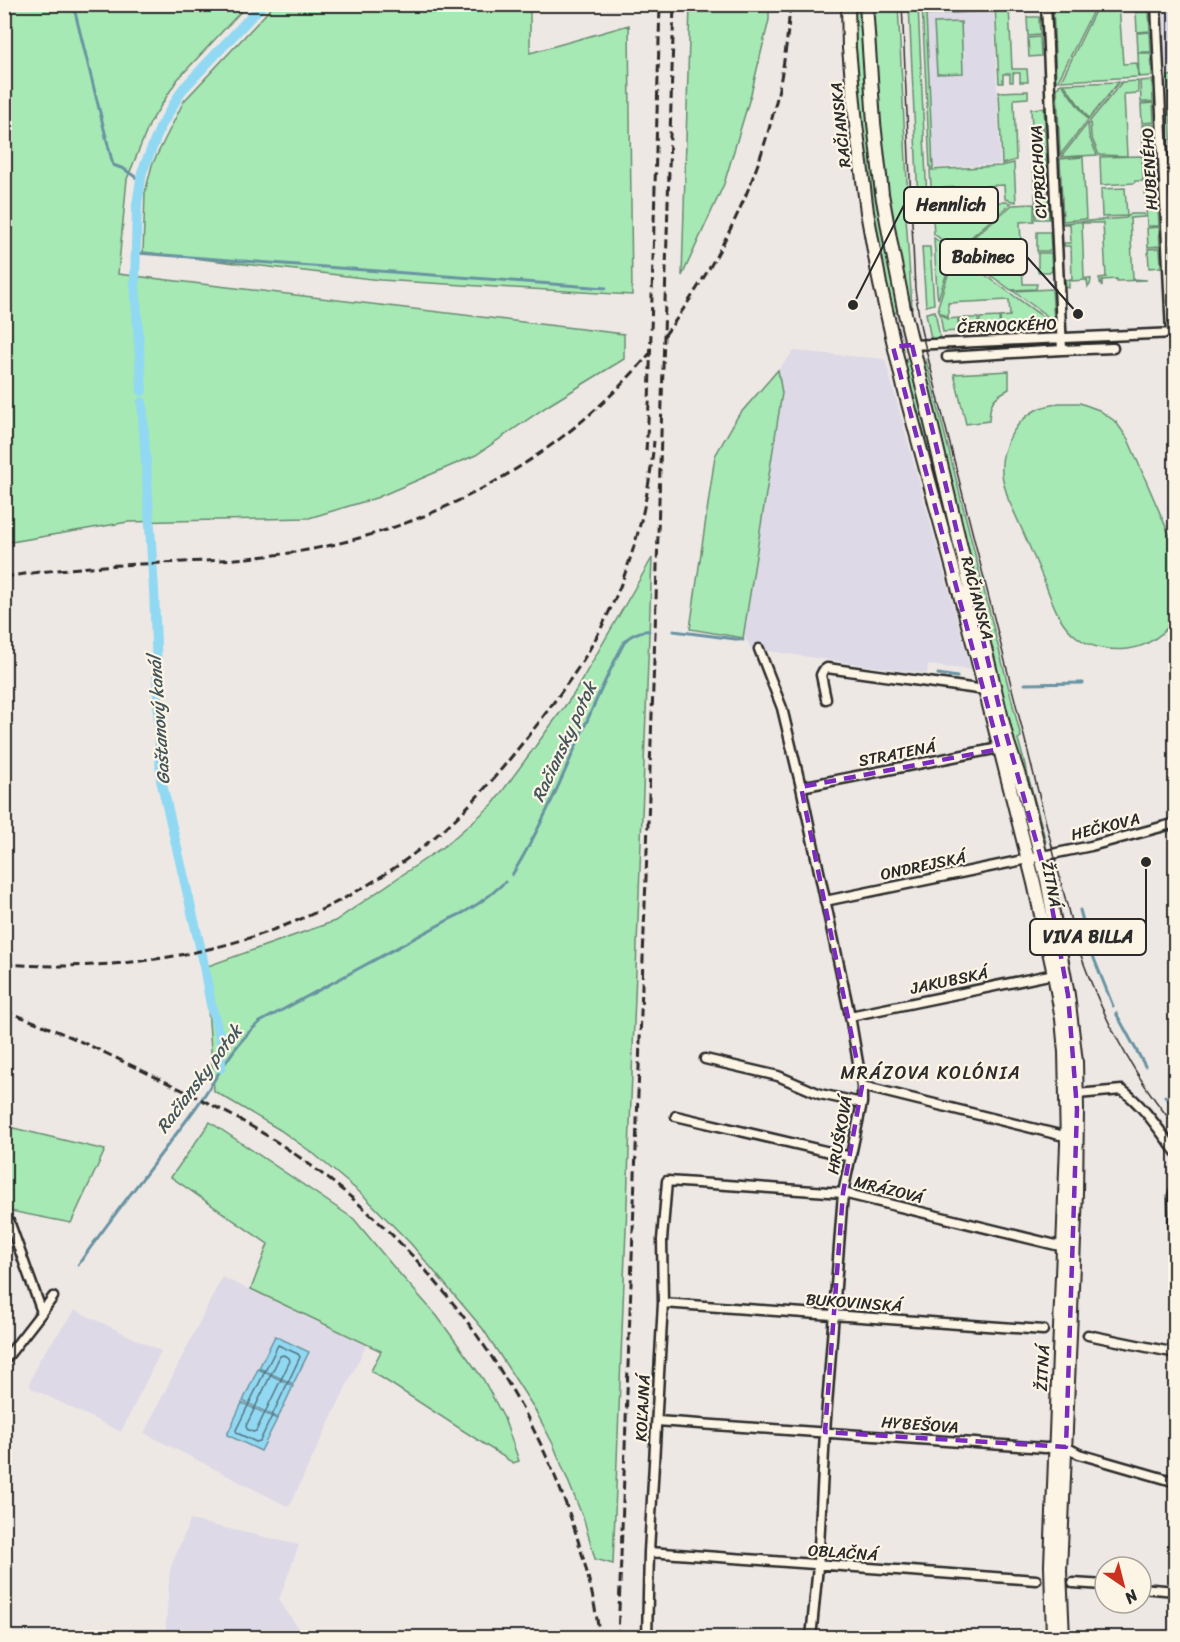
<svg xmlns="http://www.w3.org/2000/svg" width="1180" height="1642" font-family="Sriracha,sans-serif">
<style>
.built{fill:#ddd9e6}
.green{fill:#a6e9b4;stroke:#688a70;stroke-width:1.5}
.water{fill:#91d9f2;stroke:#6893a2;stroke-width:1.5}
.lines{fill:none;stroke-linecap:round;stroke-linejoin:round}
.shore{stroke:#54717b;stroke-width:1.5}
.stream{stroke:#6893a2;stroke-width:3}
.canal{stroke:#91d9f2;stroke-width:10}
.minor-casing{stroke:#2b2b2b;stroke-width:13}
.secondary-casing{stroke:#2b2b2b;stroke-width:16}
.minor{stroke:#fcf5e5;stroke-width:8}
.secondary{stroke:#fcf5e5;stroke-width:12}
.tram{stroke:#2b2b2b;stroke-width:1.5}
.rail{stroke:#2b2b2b;stroke-width:3;stroke-dasharray:9 4.5;stroke-linecap:butt}
.marked{fill:none;stroke:#7b2cbf;stroke-width:4.5;stroke-dasharray:12 8;stroke-linejoin:round}
.labels{text-anchor:middle;stroke-width:4.5;stroke-linejoin:round;paint-order:stroke}
.street-label{font-size:16px;fill:#2b2b2b;stroke:#fcf5e5}
.water-label{font-size:18px;font-style:italic;fill:#44565d;stroke:#fcf5e5}
.neighbourhood-label{font-size:18px;letter-spacing:1.5px;fill:#2b2b2b;stroke:#fcf5e5}
.leader{fill:none;stroke:#2b2b2b;stroke-width:2}
.callout-dot{fill:#2b2b2b;stroke:#fcf5e5;stroke-width:2}
.callout{fill:#fcf5e5;stroke:#2b2b2b;stroke-width:2}
.callout-label{font-size:18px;text-anchor:middle;font-weight:bold;fill:#2b2b2b}
</style>
<rect width="100%" height="100%" fill="#eee8e5"/>
<filter id="ink" filterUnits="userSpaceOnUse"><feTurbulence type="fractalNoise" baseFrequency=".0167" numOctaves="2"/><feDisplacementMap in="SourceGraphic" scale="12" xChannelSelector="R" yChannelSelector="G"/><feConvolveMatrix kernelMatrix="1 2 1 2 8 2 1 2 1" color-interpolation-filters="sRGB"/></filter>
<g filter="url(#ink)">
<path class="built" d="M1163 5H1175V62H1166Z
M994 11 1000 164 933 168 926 14Z
M794 351 885 359 971 670 928 665 927 674 781 653 751 648 745 637 743 638 690 629 715 456 738 416Z
M222 1277 366 1345 289 1507 144 1433Z
M75 1310 161 1351 121 1432 31 1388 30 1382 39 1360Z
M190 1520 299 1545 279 1600 304 1637H165L170 1569Z"/>
<path class="green" d="M5 4 247 5 177 80 150 123 127 179 118 274 624 334V359L549 405 476 455 376 498 309 518 128 522 5 543Z
M275 4 530 5V53L629 25 632 295 380 280 143 252 145 193 152 165 184 101Z
M1083 4 1096 5 1058 81H1056L1053 6Z
M690 5H769V20L751 94 724 184 682 276Z
M853 5H860L868 126 899 312 892 313C871 212 856 109 853 5Z
M871 5H898L908 201 905 202 912 308H910C900 260 890 213 884 164 878 111 874 58 871 5Z
M909 5H918L927 200H918Z
M922 5H993L994 11 926 14 933 168H930Z
M995 5H1024L1009 7 1012 69H1027L1028 82H1020V73H1013V82H1010V74H1003V83H999Z
M1098 5H1119L1123 64 1137 63 1138 77 1061 81Z
M1136 12H1149L1150 31 1137 32Z
M1027 17H1039L1040 35 1028 36Z
M961 22 963 73 937 74 934 23Z
M1150 32 1151 52H1138L1137 33Z
M1040 37 1041 56 1029 57 1028 38Z
M1151 53 1152 76 1139 77 1138 53Z
M1175 75 1176 158H1172L1168 76Z
M1152 80 1153 102H1141L1140 81Z
M1138 81V93L1124 94 1127 156 1099 155 1091 136 1090 121 1122 82Z
M1119 82 1089 119 1064 84Z
M1062 84 1088 120 1060 155 1057 88 1059 87V85Z
M1028 91V98L1014 99 1016 160 1002 164 999 92Z
M1153 103 1154 122 1142 123 1141 104Z
M1044 108 1045 127 1032 128 1031 109Z
M1088 123 1089 136 1097 155 1061 157Z
M1154 124 1155 143 1143 144 1142 125Z
M1045 129 1046 147 1033 148 1032 130Z
M1143 145H1155L1157 182 1145 181Z
M1046 149 1047 185 1045 187H1034L1033 150Z
M1142 156 1143 181H1135L1134 183 1101 185 1100 157Z
M1083 157 1086 219 1063 221 1060 159Z
M1014 163 1016 202 1005 199 1004 185 942 188V202L932 203 930 170 1001 166Z
M1157 186 1159 226H1147L1145 188 1147 187Z
M1125 188 1127 216 1102 217 1101 189Z
M1045 192 1048 195 1049 219H1036L1035 193Z
M1005 202 1011 203 956 250 934 234 932 205Z
M1034 204V221L1020 222 1023 284H1037L1036 289 1011 290 957 251 1012 205Z
M1131 214H1144V217L1130 218 1133 279 1147 280 1117 281V279L1102 280V287L1100 283 1099 278 1106 277 1103 223H1082L1084 278 1091 279 1090 285 1088 287 1087 280 1069 281V288L1066 287 1065 280 1072 279 1071 246H1064V243H1071L1070 224H1063V223L1126 218Z
M1159 227 1160 246 1148 247 1147 228Z
M1037 232H1050L1051 251H1037Z
M934 238 954 252 938 299 937 293Z
M922 247H930L934 304 926 306Z
M1160 248 1161 267 1149 268 1148 249Z
M955 253 1054 325V326L1001 329 1000 317 1010 316 1009 300 948 303V317L939 312 938 306Z
M1038 253H1051L1052 272H1038Z
M1052 289 1054 321 1013 291Z
M935 311 940 338 931 339 926 313Z
M940 314 948 319 958 318V331L943 332Z
M999 317 1000 330H980V318Z
M959 318H978L979 330 959 331Z
M909 356 952 536 951 537 950 536 905 369 906 359Z
M926 360 1021 737 1018 739 1046 842 1041 836 1013 740 923 369Z
M778 370 782 393 743 638 690 629 715 456 738 416Z
M1009 371V389C992 398 990 402 989 421L966 424 954 374Z
M1059 403H1080L1099 410 1116 422 1128 439 1175 548V616C1167 633 1147 647 1128 649 1108 651 1087 647 1072 633 1056 618 1050 595 1042 576 1031 550 1020 524 1008 499 1007 493 1004 486 1003 480 997 452 1014 420 1040 408 1046 406 1053 405 1059 403Z
M652 558 613 1564 595 1559 584 1520 553 1444 534 1408 483 1329 411 1244 364 1196 314 1154 280 1130 214 1091 205 967 335 921 447 844 493 804 573 695Z
M210 1122 354 1219 392 1265 437 1316 483 1379 504 1418 519 1461 513 1463 371 1371 381 1351 251 1289 268 1244 171 1177Z
M5 1126 105 1150 71 1223 5 1210Z"/>
<path class="water" d="M275 1336 309 1352 293 1384 259 1368Z
M258 1369 293 1386 278 1418 243 1401Z
M242 1403 277 1419 261 1451 227 1435Z"/>
<g class="lines">
<path class="shore" d="M278 1345 298 1354 300 1357 260 1441 256 1442 237 1433 236 1430Z
M283 1355 289 1358 290 1361 256 1431 253 1432 247 1429 246 1426 280 1356Z"/>
<path class="stream" d="M73 4 113 165 124 169 141 181
M137 253 606 288
M674 631 743 640
M938 674 957 677
M1025 684 1083 683
M512 875C558 801 584 717 625 641 630 635 642 630 649 631
M1080 910 1091 951 1113 1006
M1116 1013 1145 1066
M1165 1096 1176 1108
M78 1265C115 1212 156 1162 194 1110 216 1081 231 1046 260 1022L450 919C472 910 488 898 505 882"/>
<path class="canal" d="M142 391 135 283 137 205 142 172 161 126 182 90 263 4
M142 402 154 590 161 780 202 955 211 1005 221 1041V1068"/>
<defs>
<path id="minor" d="M1046 4 1062 350 1113 348
M1156 4 1171 333
M912 345 1175 333
M947 357 1062 350
M759 649 782 708 801 787 850 1016 862 1086V1103L843 1193 825 1432 818 1566 811 1638
M826 699 821 675 823 671 827 668 985 690
M801 787 999 748
M825 901 1091 846 1176 823
M850 1016 1054 974
M705 1059 778 1076 820 1094 862 1103
M862 1086 1060 1135
M1077 1094 1122 1090C1144 1106 1159 1130 1176 1152
M676 1116 851 1157
M1176 1187 1173 1196 1174 1239 1176 1241
M663 1303 1043 1330
M42 1312 53 1297
M1088 1335 1176 1353
M4 1361 42 1312 9 1221
M657 1421 1045 1448 1066 1447 1079 1454 1176 1482
M649 1552 1036 1580
M1073 1583 1105 1585
M1141 1588 1176 1591
M647 1638 649 1552 663 1303 662 1240 667 1181 843 1193 1064 1247"/>
<path id="secondary" d="M848 4 849 48 856 124 867 212 880 284 905 392 976 654 1034 883 1054 974 1062 1019 1065 1052 1067 1144 1051 1565 1053 1638
M866 4 874 123 882 194 891 244 905 314 1002 719 1008 743 1025 794 1047 880 1068 995 1076 1062 1077 1109 1076 1193 1060 1571 1063 1638"/>
</defs>
<use href="#minor" class="minor-casing"/>
<use href="#secondary" class="secondary-casing"/>
<use href="#minor" class="minor"/>
<use href="#secondary" class="secondary"/>
<path class="tram" d="M902 4 915 289 921 330 1076 941C1098 1008 1130 1072 1176 1127"/>
<path class="rail" d="M664 336C738 238 783 127 790 4
M646 451 649 405 660 4
M4 577C49 570 95 566 140 564 179 562 219 561 258 557 409 542 553 469 651 352
M4 964C169 976 332 934 455 819 487 789 513 755 540 721 553 703 566 686 578 668 622 600 647 522 654 441
M4 1011C53 1027 97 1049 143 1071 197 1097 250 1122 299 1157 457 1268 572 1446 600 1638
M618 1638 655 633 674 4"/>
</g>
</g>
<path class="marked" d="M912 345 1002 719 1047 880 1068 995 1077 1109 1066 1447 825 1432 843 1193 862 1086 801 787 999 749 893 347Z"/>
<g class="labels">
<g class="street-label">
<text transform="translate(840 125) rotate(-96)" y="6">RAČIANSKA</text>
<text transform="translate(1149 169) rotate(-93)" y="6">HUBENÉHO</text>
<text transform="translate(1038 172) rotate(-93)" y="6">CYPRICHOVA</text>
<text transform="translate(1007 325) rotate(-2)" y="6">ČERNOCKÉHO</text>
<text transform="translate(978 598) rotate(75)" y="6">RAČIANSKA</text>
<text transform="translate(897 753) rotate(-11)" y="6">STRATENÁ</text>
<text transform="translate(1105 826) rotate(-14)" y="6">HEČKOVA</text>
<text transform="translate(923 865) rotate(-12)" y="6">ONDREJSKÁ</text>
<text transform="translate(1052 884) rotate(79)" y="6">ŽITNÁ</text>
<text transform="translate(949 980) rotate(-12)" y="6">JAKUBSKÁ</text>
<text transform="translate(839 1135) rotate(-80)" y="6">HRUŠKOVÁ</text>
<text transform="translate(889 1189) rotate(14)" y="6">MRÁZOVÁ</text>
<text transform="translate(854 1302) rotate(4)" y="6">BUKOVINSKÁ</text>
<text transform="translate(1042 1368) rotate(-87)" y="6">ŽITNÁ</text>
<text transform="translate(642 1408) rotate(-87)" y="6">KOĽAJNÁ</text>
<text transform="translate(920 1424) rotate(4)" y="6">HYBEŠOVA</text>
<text transform="translate(843 1552) rotate(4)" y="6">OBLAČNÁ</text>
</g>
<g class="water-label">
<text transform="translate(159 720) rotate(-94)" y="6">Gaštanový kanál</text>
<text transform="translate(564 742) rotate(-65)" y="6">Račiansky potok</text>
<text transform="translate(199 1079) rotate(-53)" y="6">Račiansky potok</text>
</g>
<g class="neighbourhood-label">
<text x="931" y="1079">MRÁZOVA KOLÓNIA</text>
</g>
</g>
<path class="leader" d="M853 305L904 205M1078 314L1027 257M1146 862L1146 937"/>
<g class="callout-dot">
<circle cx="853" cy="305" r="6"/>
<circle cx="1078" cy="314" r="6"/>
<circle cx="1146" cy="862" r="6"/>
</g>
<g class="callout">
<rect x="904" y="187" width="94" height="36" rx="6"/>
<rect x="940" y="239" width="87" height="36" rx="6"/>
<rect x="1030" y="919" width="116" height="36" rx="6"/>
</g>
<g class="callout-label">
<text x="951" y="211">Hennlich</text>
<text x="983" y="263">Babinec</text>
<text x="1088" y="943">VIVA BILLA</text>
</g>
<rect width="1180" height="1642" fill="none" stroke="#fcf5e5" stroke-width="24"/>
<rect x="12" y="12" width="1156" height="1618" fill="none" stroke="#2b2b2b" stroke-width="2" filter="url(#ink)"/>
<g transform="translate(1123 1585) rotate(145)"><circle r="28" fill="#fcf5e5" stroke="#a8a49b" stroke-width="1.5"/>
<path d="M0-4.5L10 22L0 15L-10 22Z" fill="#c8321e"/>
<text y="-9" font-size="16" font-weight="bold" text-anchor="middle" fill="#2b2b2b">N</text>
</g>
</svg>
